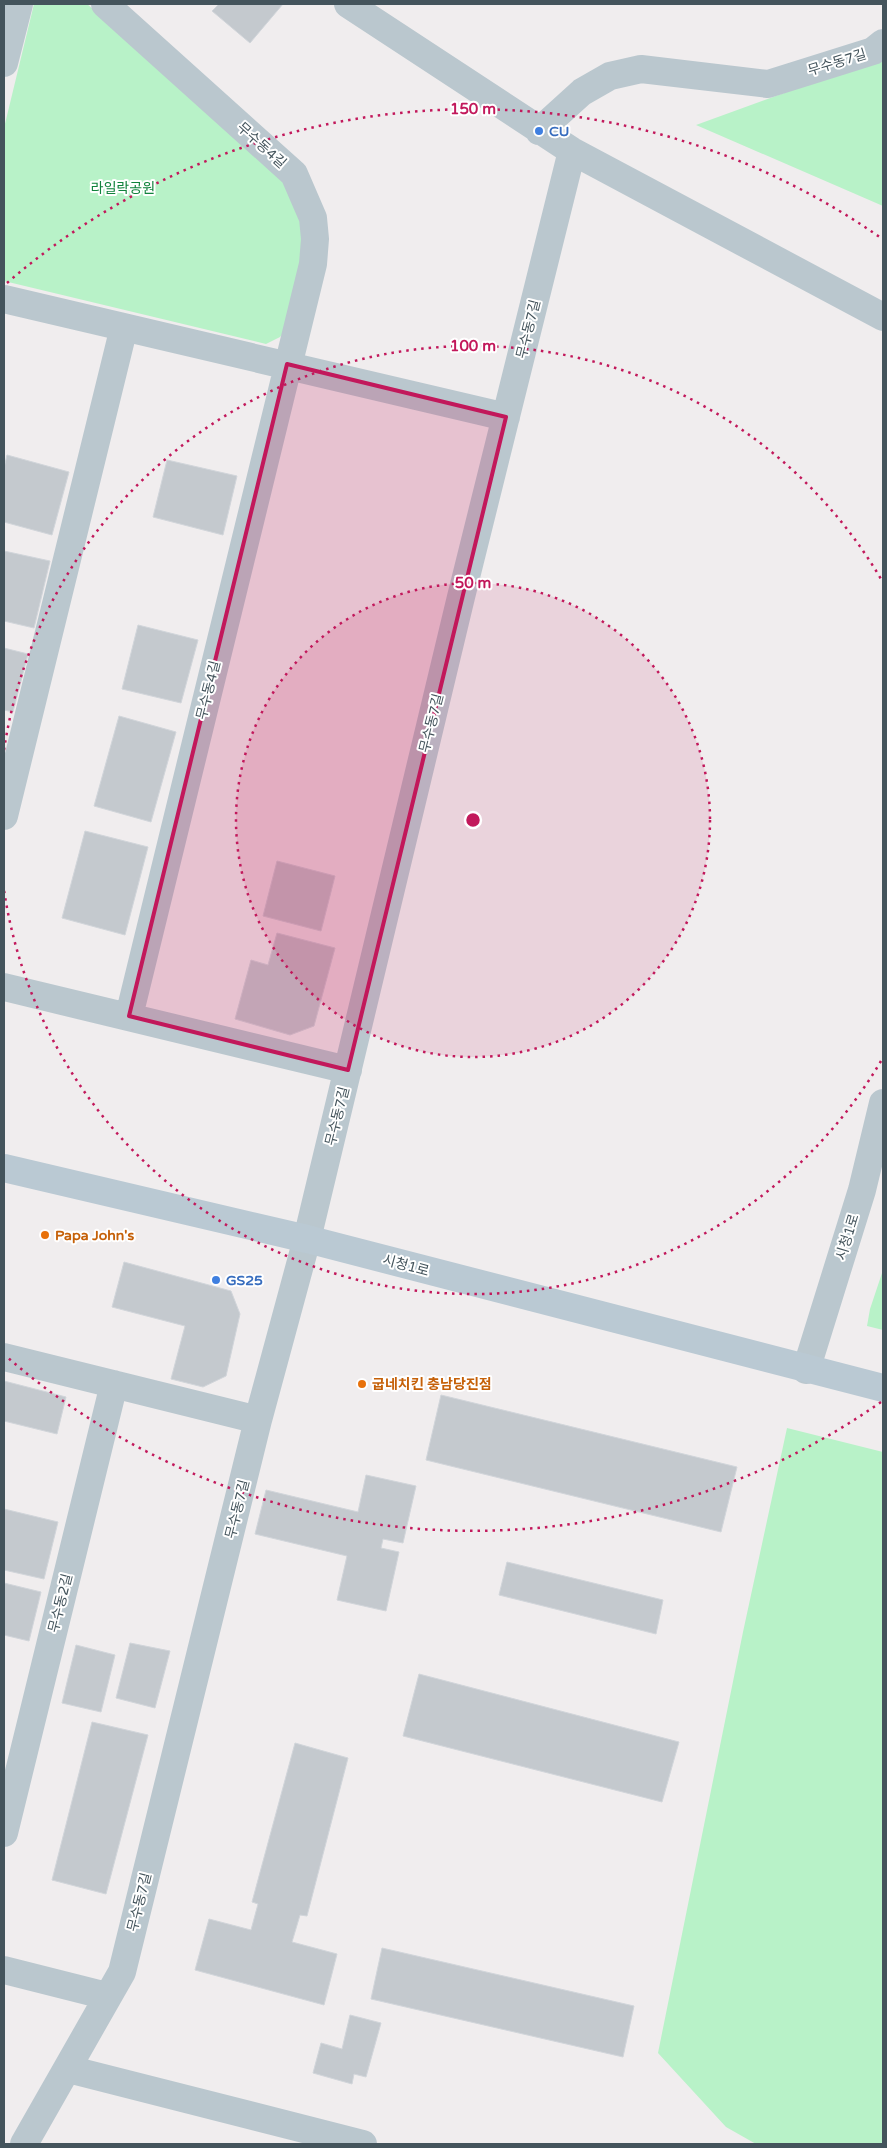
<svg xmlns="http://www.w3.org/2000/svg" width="887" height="2148" font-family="'Varela Round','Noto Sans KR',sans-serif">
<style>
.green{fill:#b8f2c8}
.building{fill:#c4c9ce;stroke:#d1d5da}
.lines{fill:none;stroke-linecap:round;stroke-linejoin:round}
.street{stroke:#bac7ce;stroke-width:28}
.secondary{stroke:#bac9d3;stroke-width:28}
.marked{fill:#c2185b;fill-opacity:0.2;stroke:#c2185b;stroke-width:4;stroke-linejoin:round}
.ring{fill:none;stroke:#c2185b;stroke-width:2.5;stroke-dasharray:2.5 5}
.shop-dot{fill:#3f7fe0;stroke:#fff;stroke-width:2}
.food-dot{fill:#e8710a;stroke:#fff;stroke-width:2}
.labels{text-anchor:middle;stroke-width:4;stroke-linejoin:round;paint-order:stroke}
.street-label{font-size:14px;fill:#44545c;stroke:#fff}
.shop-label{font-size:14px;font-weight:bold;fill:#366cbe;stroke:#fff;text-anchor:start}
.park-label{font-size:14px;fill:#10823c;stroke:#fff}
.food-label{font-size:14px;font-weight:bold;fill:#c56008;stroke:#fff;text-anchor:start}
.centre{fill:#c2185b;stroke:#fff;stroke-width:2.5}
.ring-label{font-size:15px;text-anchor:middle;font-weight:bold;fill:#c2185b;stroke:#fff;stroke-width:4;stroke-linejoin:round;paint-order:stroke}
</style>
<rect width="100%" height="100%" fill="#f0edee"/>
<path class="green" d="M34 4H87L290 177 308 243 289 326 280 337 266 344 4 281V128Z
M883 57V206L696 125Z
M883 1270V1330L867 1326 870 1309Z
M787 1428 883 1452V2144H756L726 2127 658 2053 743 1632Z"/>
<path class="building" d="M219 4H283L250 43 212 11Z
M7 455 69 472 52 535 4 522V468Z
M167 460 237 476 223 535 153 517Z
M4 551 50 561 34 628 4 621Z
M138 625 198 640 181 703 122 689Z
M4 648 28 654 13 712 4 710Z
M119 716 176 732 151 822 94 806Z
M85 831 148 847 125 935 62 918Z
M277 861 335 876 321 931 263 916Z
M277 933 335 948 314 1026 290 1035 235 1019 251 960 268 965Z
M124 1262 231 1291 240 1314 226 1376 203 1387 171 1379 185 1326 112 1307Z
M4 1381 66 1397 57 1434 4 1421Z
M441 1395 737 1467 721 1532 426 1460Z
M366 1475 416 1486 403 1543 383 1539 381 1548 399 1552 386 1611 337 1600 347 1556 255 1534 266 1490 358 1512Z
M4 1509 58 1522 44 1579 4 1570Z
M507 1562 663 1600 656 1634 499 1595Z
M4 1583 41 1592 29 1641 4 1635Z
M130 1643 170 1651 155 1708 116 1698Z
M76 1645 115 1655 101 1712 62 1703Z
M419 1674 679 1742 662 1802 403 1736Z
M92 1722 148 1735 106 1894 52 1880Z
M295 1743 348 1758 307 1916 300 1915 292 1942 337 1954 324 2005 195 1970 209 1919 251 1930 258 1904 252 1902Z
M382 1948 634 2006 623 2057 371 1999Z
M350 2015 381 2023 366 2077 354 2074 352 2084 313 2073 321 2043 342 2049Z"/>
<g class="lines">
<path class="street" d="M105 4 294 174 313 218 315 239 313 264 129 1016
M348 4 572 151 883 317
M4 63 19 4
M539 131 582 92 610 76 641 69 768 84 873 51 883 43
M4 299 506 417
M4 816 124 327
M4 987 348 1070
M4 1357 258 1420
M806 1370 862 1190 883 1103
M4 1833 114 1384
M4 1970 107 1996
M68 2069 363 2144
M24 2144 122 1972 258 1420 307 1239 461 597 572 151"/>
<path class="secondary" d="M4 1168 307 1239 883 1388"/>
</g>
<path class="marked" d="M287 364 506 417 348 1070 129 1016Z"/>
<circle cx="473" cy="820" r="237" fill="#c2185b" fill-opacity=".12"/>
<g class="ring">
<circle cx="473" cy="820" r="237"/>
<path d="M881 1061A474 474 0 0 1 4 890M4 750A474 474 0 0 1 881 579"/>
<path d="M881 1402A711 711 0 0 1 7 1357M7 283A711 711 0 0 1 881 238"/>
</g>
<g class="shop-dot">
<circle cx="539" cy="131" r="5"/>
<circle cx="216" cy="1280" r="5"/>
</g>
<g class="food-dot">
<circle cx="45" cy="1235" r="5"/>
<circle cx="362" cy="1384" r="5"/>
</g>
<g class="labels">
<g class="street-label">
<text transform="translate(837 62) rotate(-17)" y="5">무수동7길</text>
<text transform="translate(262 145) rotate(42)" y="5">무수동4길</text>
<text transform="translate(528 329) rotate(-76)" y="5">무수동7길</text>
<text transform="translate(208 690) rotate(-76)" y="5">무수동4길</text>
<text transform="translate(431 723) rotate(-76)" y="5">무수동7길</text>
<text transform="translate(337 1116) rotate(-76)" y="5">무수동7길</text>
<text transform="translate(847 1237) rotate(-73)" y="5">시청1로</text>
<text transform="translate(406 1265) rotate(15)" y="5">시청1로</text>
<text transform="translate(237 1509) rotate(-76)" y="5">무수동7길</text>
<text transform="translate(60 1603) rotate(-76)" y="5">무수동2길</text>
<text transform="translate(139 1902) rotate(-76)" y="5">무수동7길</text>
</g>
<g class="shop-label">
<text x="549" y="136">CU</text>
<text x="226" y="1285">GS25</text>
</g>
<g class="park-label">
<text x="123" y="193">라일락공원</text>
</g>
<g class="food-label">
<text x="55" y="1240">Papa John's</text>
<text x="372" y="1389">굽네치킨 충남당진점</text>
</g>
</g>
<circle cx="473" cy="820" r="8" class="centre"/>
<g class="ring-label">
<text x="473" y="114">150 m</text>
<text x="473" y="351">100 m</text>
<text x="473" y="588">50 m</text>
</g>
<rect width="887" height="2148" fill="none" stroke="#44545c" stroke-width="10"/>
</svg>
